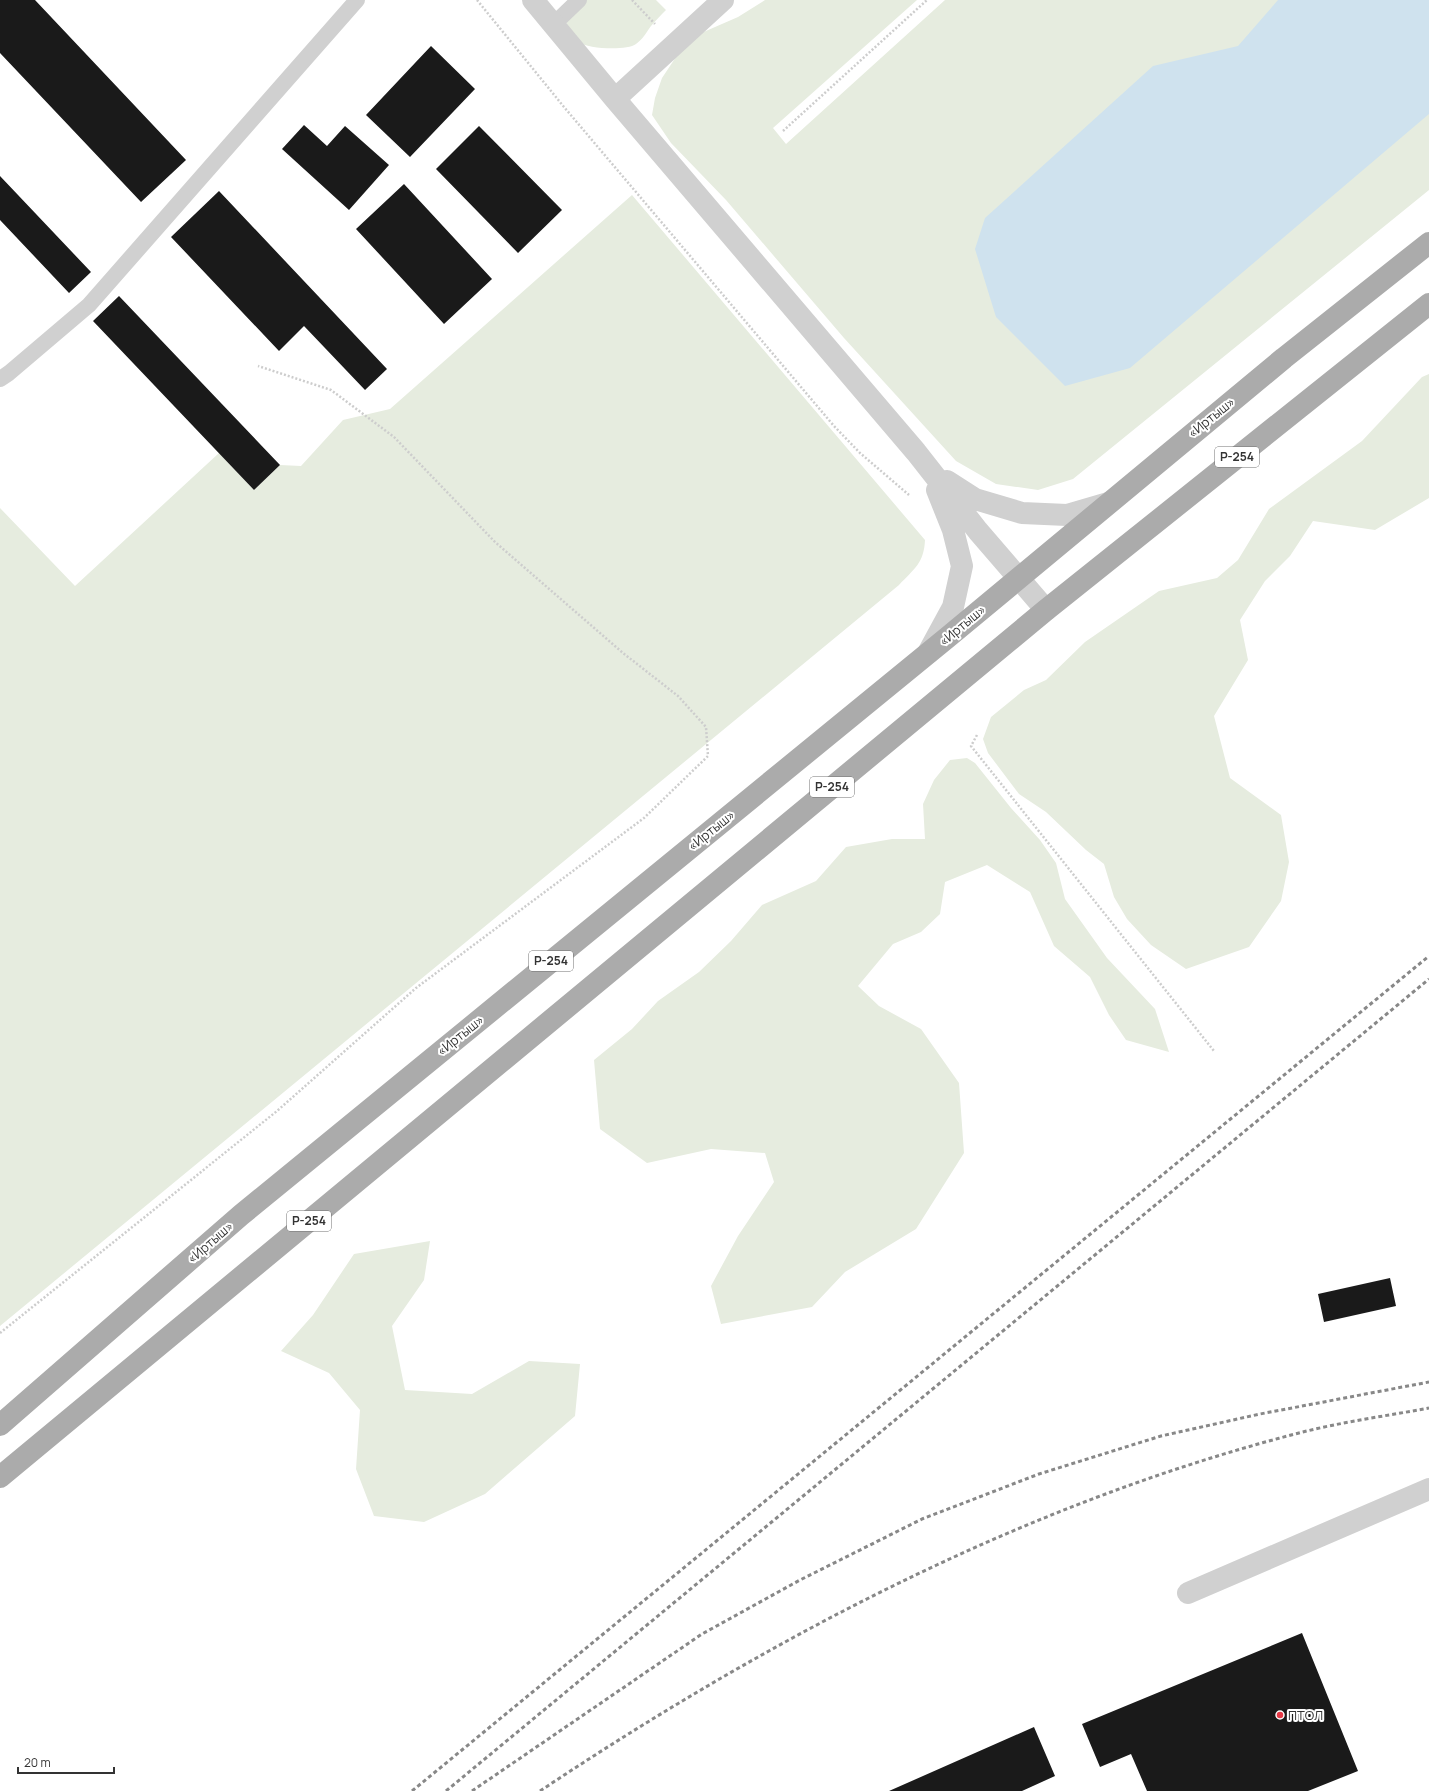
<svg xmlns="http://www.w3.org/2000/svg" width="1429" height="1791" font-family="Manrope,sans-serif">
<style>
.green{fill:#e6ecdf}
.water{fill:#cfe2ee}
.building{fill:#1a1a1a}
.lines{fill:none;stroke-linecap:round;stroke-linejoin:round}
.path{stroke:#cdcdcd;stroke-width:2.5;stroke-dasharray:2 2;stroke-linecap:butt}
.service{stroke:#d0d0d0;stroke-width:16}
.minor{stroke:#d0d0d0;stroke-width:22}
.tertiary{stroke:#d0d0d0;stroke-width:22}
.primary{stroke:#ababab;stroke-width:22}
.rail{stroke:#888;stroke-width:3;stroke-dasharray:4 3;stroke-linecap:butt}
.poi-dot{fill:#e63946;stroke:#fff;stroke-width:1.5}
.labels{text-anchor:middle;stroke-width:4;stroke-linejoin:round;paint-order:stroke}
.shield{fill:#fff;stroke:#707070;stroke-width:1}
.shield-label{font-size:12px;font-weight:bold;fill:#333}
.street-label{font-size:13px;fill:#333;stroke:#fff}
.poi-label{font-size:13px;fill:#333;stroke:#fff;text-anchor:start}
</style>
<rect width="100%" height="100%" fill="#fff"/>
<path class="green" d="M586 0H656L666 10C661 15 656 20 651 26 646 33 643 39 636 44 627 51 587 49 579 42 571 36 567 28 566 19Z
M765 0H917L773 128 786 144 945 0H1429V190L1073 479 1038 490 996 484 956 461 844 338 726 200 671 143 652 115 655 98 662 78 678 54 699 34 738 17Z
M632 195 925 540C924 563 914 569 899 585L0 1326V508L75 586 219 453 254 490 280 465 301 466 343 420 390 409Z
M1429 374V498L1375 530 1313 521 1290 556 1265 581 1240 620 1248 660 1214 716 1230 778 1281 815 1289 862 1281 901 1249 947 1186 969 1151 945 1127 919 1114 897 1104 864 1086 850 1046 812 1019 794 988 753 983 739 991 717 1024 690 1046 680 1085 642 1159 591 1217 578 1238 560 1269 509 1362 441 1422 377Z
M967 758 975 763 1011 808 1040 840 1056 863 1065 899 1107 958 1155 1009 1169 1052 1126 1040 1109 1015 1090 977 1054 946 1030 892 987 865 945 882 940 914 921 932 893 944 858 986 879 1006 921 1029 959 1083 964 1153 916 1229 845 1272 812 1307 721 1324 711 1286 738 1236 774 1182 765 1153 711 1149 647 1163 600 1129 594 1060 632 1029 658 1001 699 972 731 941 762 905 816 881 846 847 892 839H925L923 804 934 780 950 760Z
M430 1241 424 1280 392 1326 405 1390 472 1394 529 1361 580 1364 575 1416 485 1494 424 1522 374 1516 356 1469 360 1410 329 1373 281 1351 313 1315 354 1254Z"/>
<path class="water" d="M1278 0H1429V114L1130 368 1065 386 996 317 975 249 985 218 1153 66 1238 46Z"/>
<path class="building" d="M0 0H35L186 160 141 202 0 53Z
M431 46 475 89 410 157 366 115Z
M304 125 327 146 345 126 389 165 349 210 282 149Z
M479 126 562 210 518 253 436 169Z
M0 176 91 272 69 293 0 220Z
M404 184 492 279 444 324 356 229Z
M219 191 387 369 365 390 304 326 279 351 171 237Z
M119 296 280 465 254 490 93 321Z
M1390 1278 1396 1306 1324 1322 1318 1294Z
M1302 1633 1358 1771 1308 1791H1147L1131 1754 1100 1767 1082 1724Z
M1034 1727 1055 1776 1022 1791H889Z"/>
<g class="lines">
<path class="path" d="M477 0 564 107 834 426 860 453 909 495
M632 0 655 24
M783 131 927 0
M977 735 971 746 1214 1051
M0 1333 277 1111 416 988 644 818 708 756 706 727 678 696 623 653 495 542 394 437 331 390 258 366"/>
<path class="service" d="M553 25 579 0
M0 379 9 373 89 305 357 0"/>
<path class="minor" d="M1188 1593 1429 1489"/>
<path class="tertiary" d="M533 0 615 99 916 452 978 531 1046 610
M615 99 723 0
M947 481 975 499 1022 513 1067 515 1108 503
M928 653 953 607 962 566 953 530 937 490"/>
<path class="primary" d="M0 1425 241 1215 948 637 1284 358 1429 243
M0 1477 1046 610 1429 304"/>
<path class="rail" d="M412 1791 1429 956
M446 1791 1429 979
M472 1791 702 1634 800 1580 922 1519 1039 1474 1161 1436 1260 1414 1429 1382
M540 1791C773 1636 1027 1503 1299 1433 1341 1422 1386 1416 1429 1408"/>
</g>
<circle class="poi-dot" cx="1280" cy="1715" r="4"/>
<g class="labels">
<g class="shield">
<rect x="1215" y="447" width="44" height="20" rx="3"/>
<rect x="810" y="777" width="44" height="20" rx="3"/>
<rect x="529" y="951" width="44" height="20" rx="3"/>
<rect x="287" y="1211" width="44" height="20" rx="3"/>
</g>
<g class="shield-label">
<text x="1237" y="461">Р-254</text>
<text x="832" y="791">Р-254</text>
<text x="551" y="965">Р-254</text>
<text x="309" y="1225">Р-254</text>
</g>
<g class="street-label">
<text transform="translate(1211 417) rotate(-39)" y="5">«Иртыш»</text>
<text transform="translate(962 625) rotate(-40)" y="5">«Иртыш»</text>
<text transform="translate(711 830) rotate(-39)" y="5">«Иртыш»</text>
<text transform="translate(460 1035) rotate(-39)" y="5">«Иртыш»</text>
<text transform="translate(210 1242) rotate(-41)" y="5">«Иртыш»</text>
</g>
<g class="poi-label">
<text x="1288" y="1720">ПТОЛ</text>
</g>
</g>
<path d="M18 1767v6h96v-6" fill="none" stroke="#333333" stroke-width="2"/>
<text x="24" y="1767" font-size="12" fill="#333333" stroke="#ffffff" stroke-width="3" paint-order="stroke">20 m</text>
</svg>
